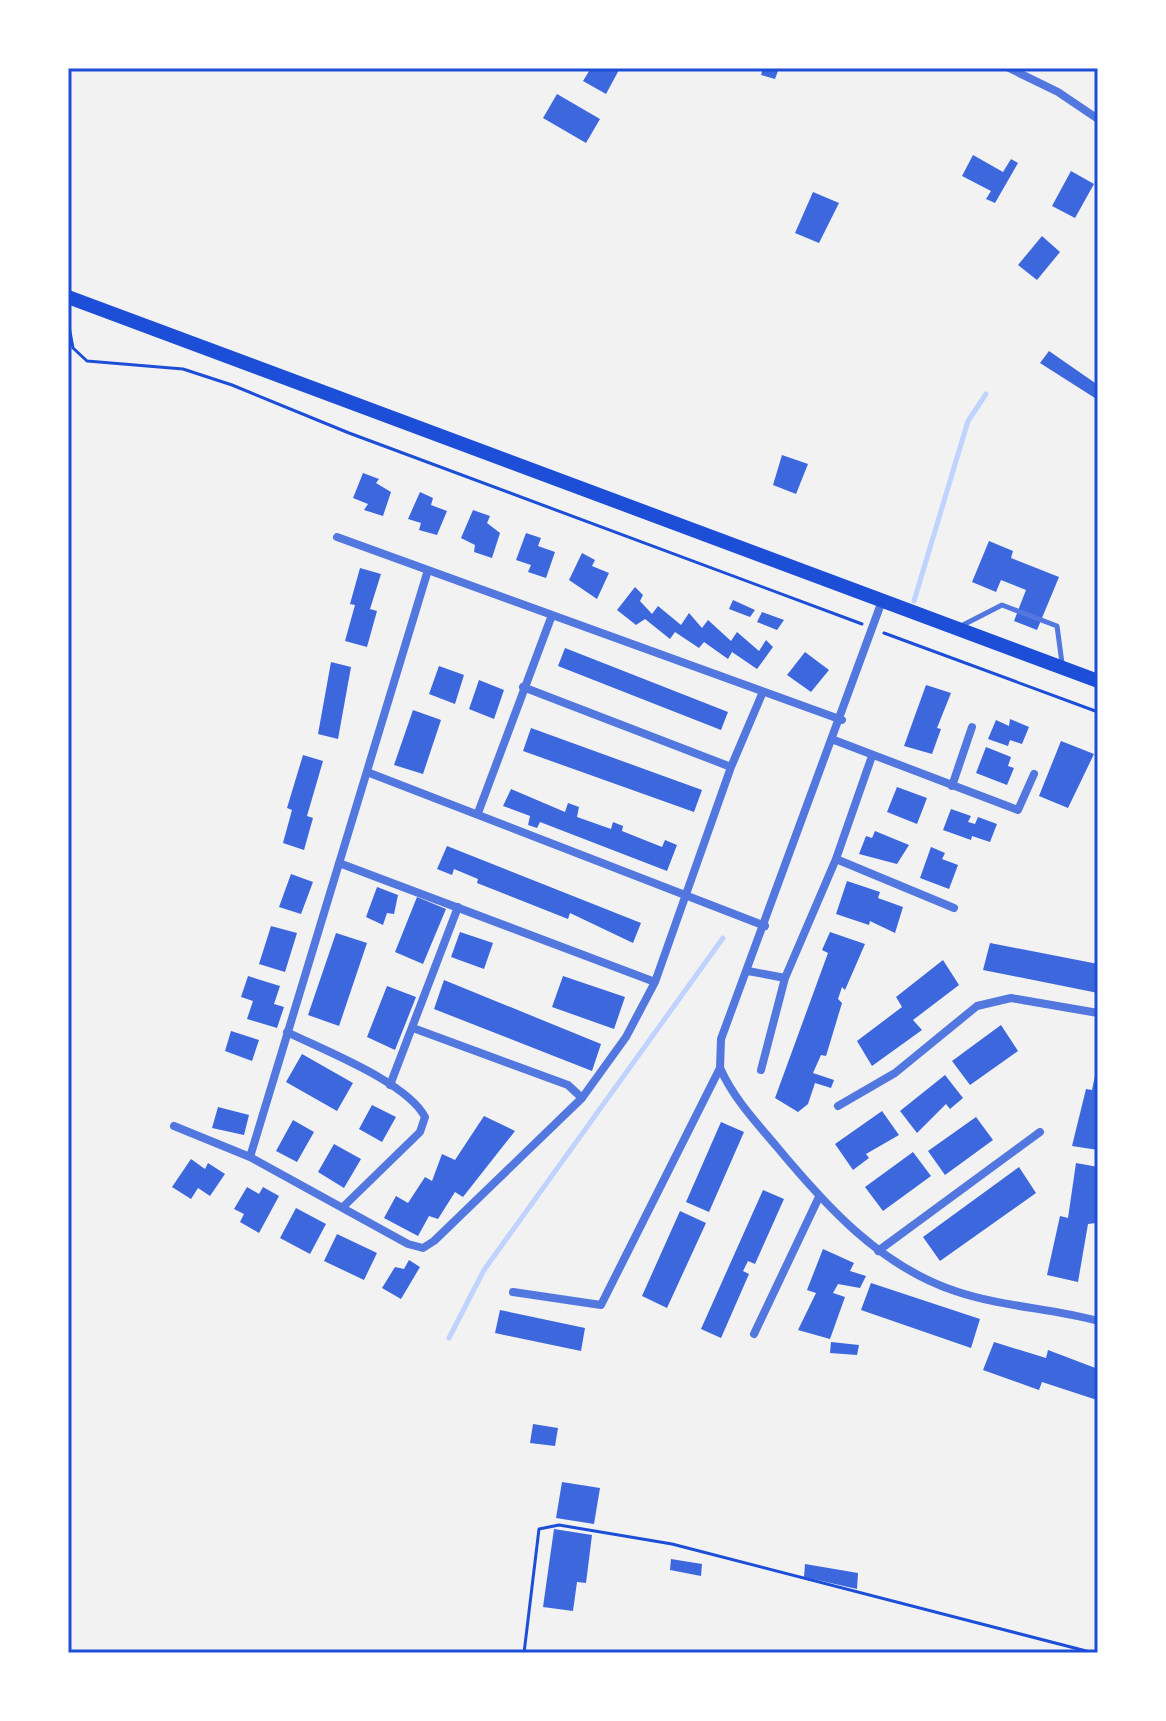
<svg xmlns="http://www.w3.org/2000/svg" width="1166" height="1721" font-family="'Fira Sans',sans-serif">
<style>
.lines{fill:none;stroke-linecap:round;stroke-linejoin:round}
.stream{stroke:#bfd3fe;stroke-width:5}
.building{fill:#3d67dc}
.path{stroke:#1d4ed8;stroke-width:3}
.service{stroke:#5277de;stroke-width:5}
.minor{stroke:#5277de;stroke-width:8}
.secondary{stroke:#1d4ed8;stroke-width:14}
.neatline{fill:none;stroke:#1d4ed8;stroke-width:3}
</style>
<rect width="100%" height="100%" fill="#f2f2f2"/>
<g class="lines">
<path class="stream" d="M914 601 968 421 986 394
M449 1338 484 1270 723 938"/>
</g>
<path class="building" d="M591 68H620L606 94 583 81Z
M763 68H779L775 79 761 75Z
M557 94 600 119 586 143 543 118Z
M973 155 1003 172 1011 159 1018 163 995 203 986 199 991 191 962 176Z
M1071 171 1094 184 1075 218 1052 206Z
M813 192 839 203 819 243 795 233Z
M1042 236 1060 252 1037 280 1018 265Z
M1049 351 1098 385V400L1040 363Z
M782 455 808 464 796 494 773 485Z
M363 473 379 479 376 483 391 492 383 516 364 510 368 504 353 498Z
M420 492 433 498 431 505 447 511 437 535 419 530 421 523 408 519Z
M473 510 490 516 487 523 500 533 492 558 474 552 475 545 461 538Z
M526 533 541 538 538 546 555 552 546 578 528 572 531 565 516 560Z
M989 541 1013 551 1011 558 1059 577 1037 630 1014 621 1026 590 1001 580 996 592 972 582Z
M582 553 595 560 592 566 609 573 597 599 569 580Z
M360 568 381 574 370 609 377 611 367 647 345 641 355 605 350 604Z
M635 587 643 595 640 601 652 614 658 606 681 625 689 613 702 628 708 620 731 641 737 632 759 651 766 640 773 647 757 669 732 652 728 659 704 642 699 648 675 632 670 639 645 619 636 625 617 610Z
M733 600 755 610 750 617 729 609Z
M762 612 784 620 777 630 757 622Z
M565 648 728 712 721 730 558 666Z
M805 652 829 670 811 692 787 675Z
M331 662 351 667 338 739 318 734Z
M439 666 464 675 455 704 429 694Z
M479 680 504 690 494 719 469 709Z
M926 685 951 693 937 728 941 729 932 754 904 746Z
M413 710 441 720 423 774 394 765Z
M1010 719 1029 727 1022 744 1010 740 1008 746 988 739 996 720 1009 726Z
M531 728 702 790 694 812 523 751Z
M1061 741 1094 754 1068 808 1039 796Z
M986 747 1011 757 1008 766 1014 768 1007 785 976 773Z
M303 755 323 761 307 816 313 818 304 850 283 843 292 810 287 808Z
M897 787 927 798 917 824 887 812Z
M511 789 565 812 568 803 579 807 577 817 611 829 613 822 623 826 622 831 662 847 665 840 677 845 667 871 540 822 537 828 528 825 530 816 503 806Z
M951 809 971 816 968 822 975 824 978 817 997 824 990 842 972 836 971 840 943 830Z
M875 831 909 845 897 864 859 854 866 836 872 838Z
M447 846 641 923 633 943 570 913 568 919 477 883 478 879 454 869 452 875 437 869Z
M931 847 945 853 942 859 958 865 949 889 920 878Z
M291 874 313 882 301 914 279 907Z
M847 881 880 892 878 898 903 907 895 933 870 921 869 925 836 914Z
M377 887 398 895 394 914 387 913 383 925 366 917Z
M417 897 446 909 423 964 395 952Z
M271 926 297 933 285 972 259 964Z
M460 932 493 943 484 969 451 957Z
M830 932 865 944 845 990 842 987 838 999 842 1003 826 1056 821 1055 813 1073 834 1080 831 1088 815 1083 808 1104 798 1112 775 1098 828 953 822 950Z
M336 933 367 943 339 1026 308 1015Z
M990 943 1098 964V993L983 970Z
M943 960 959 985 913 1020 922 1030 872 1066 857 1041 902 1007 896 997Z
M248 976 280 986 274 1004 284 1007 277 1028 247 1019 253 1001 241 997Z
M563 976 625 997 614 1029 552 1007Z
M444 980 601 1044 592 1071 434 1009Z
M387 986 416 997 395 1050 367 1037Z
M1001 1025 1018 1051 970 1085 952 1061Z
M231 1031 259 1040 252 1061 225 1051Z
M302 1054 353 1083 337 1111 286 1082Z
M1097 1066H1098V1150L1072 1146 1086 1089 1092 1090Z
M945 1075 963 1098 950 1109 946 1104 917 1133 900 1111Z
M372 1105 396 1117 382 1142 359 1129Z
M218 1107 249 1115 244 1135 212 1128Z
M882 1111 899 1135 866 1154 869 1158 853 1170 835 1144Z
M484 1116 515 1131 463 1197 455 1192 438 1219 429 1216 418 1236 384 1218 396 1196 408 1203 425 1177 432 1181 442 1154 455 1160Z
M976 1117 993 1140 945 1175 928 1151Z
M293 1120 314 1132 297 1162 276 1151Z
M721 1122 744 1132 709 1212 686 1202Z
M334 1144 361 1159 344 1188 318 1172Z
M913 1152 931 1176 883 1211 865 1187Z
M191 1159 205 1169 208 1163 225 1174 210 1196 198 1188 191 1199 172 1187Z
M1076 1163 1098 1167 1096 1223 1088 1224 1078 1282 1047 1275 1060 1216 1068 1218Z
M1019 1167 1036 1193 940 1261 923 1237Z
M247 1187 259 1194 263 1187 279 1196 259 1233 240 1222 244 1214 234 1209Z
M763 1190 784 1199 755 1264 748 1261 743 1271 749 1274 721 1338 701 1329Z
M296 1208 326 1224 310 1254 280 1238Z
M680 1211 706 1223 667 1308 642 1296Z
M337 1234 377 1253 364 1280 324 1261Z
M823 1249 854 1263 850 1271 866 1276 860 1288 838 1284 833 1293 845 1297 830 1339 798 1330 816 1293 807 1290Z
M409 1260 420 1267 401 1299 382 1288 395 1267 404 1269Z
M871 1283 980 1319 971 1348 861 1310Z
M500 1310 585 1328 581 1351 495 1333Z
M831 1342 859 1345 857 1355 830 1353Z
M994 1342 1046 1358 1048 1350 1098 1369 1097 1400 1042 1382 1039 1390 983 1370Z
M533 1424 558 1428 555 1446 530 1443Z
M562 1482 600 1488 594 1524 556 1518Z
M554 1529 592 1535 586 1583 577 1582 573 1611 543 1607Z
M671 1559 702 1564 701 1576 670 1570Z
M805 1564 858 1573 857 1589 804 1577Z"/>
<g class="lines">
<path class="path" d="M68 321 73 348 87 361 183 369 232 385 349 433 862 624
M884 633 1098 712
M524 1653 539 1529 559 1525 672 1544 1094 1653"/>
<path class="service" d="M961 626 1002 605 1057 626 1062 663"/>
<path class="minor" d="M1009 68 1058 92 1098 119
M337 537 842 720
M523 687 731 767
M834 740 1018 810 1034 774
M367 772 765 926
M952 786 972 727
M478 813 552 615
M836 859 954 908
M339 863 655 982
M748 971 785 978 836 859 872 756
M413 1028 568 1085 582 1098
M287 1032C323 1050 407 1082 425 1117L420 1132 343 1207
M720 1068C734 1099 755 1121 777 1147 826 1206 880 1266 955 1291 1002 1307 1051 1308 1098 1321
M761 1070 785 978
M390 1085 458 907
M838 1106 895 1073 977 1006 1011 998 1098 1013
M174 1126 250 1157 408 1244 423 1248 434 1241 582 1098 626 1037 655 982 731 767 762 694
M250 1157 428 570
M878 1251 1040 1132
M513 1292 601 1305 720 1068 721 1039 882 601
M754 1334 819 1197"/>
<path class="secondary" d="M68 297 1098 681"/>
</g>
<rect width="1166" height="1721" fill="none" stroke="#ffffff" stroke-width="140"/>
<rect x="70" y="70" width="1026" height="1581" class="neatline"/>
</svg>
